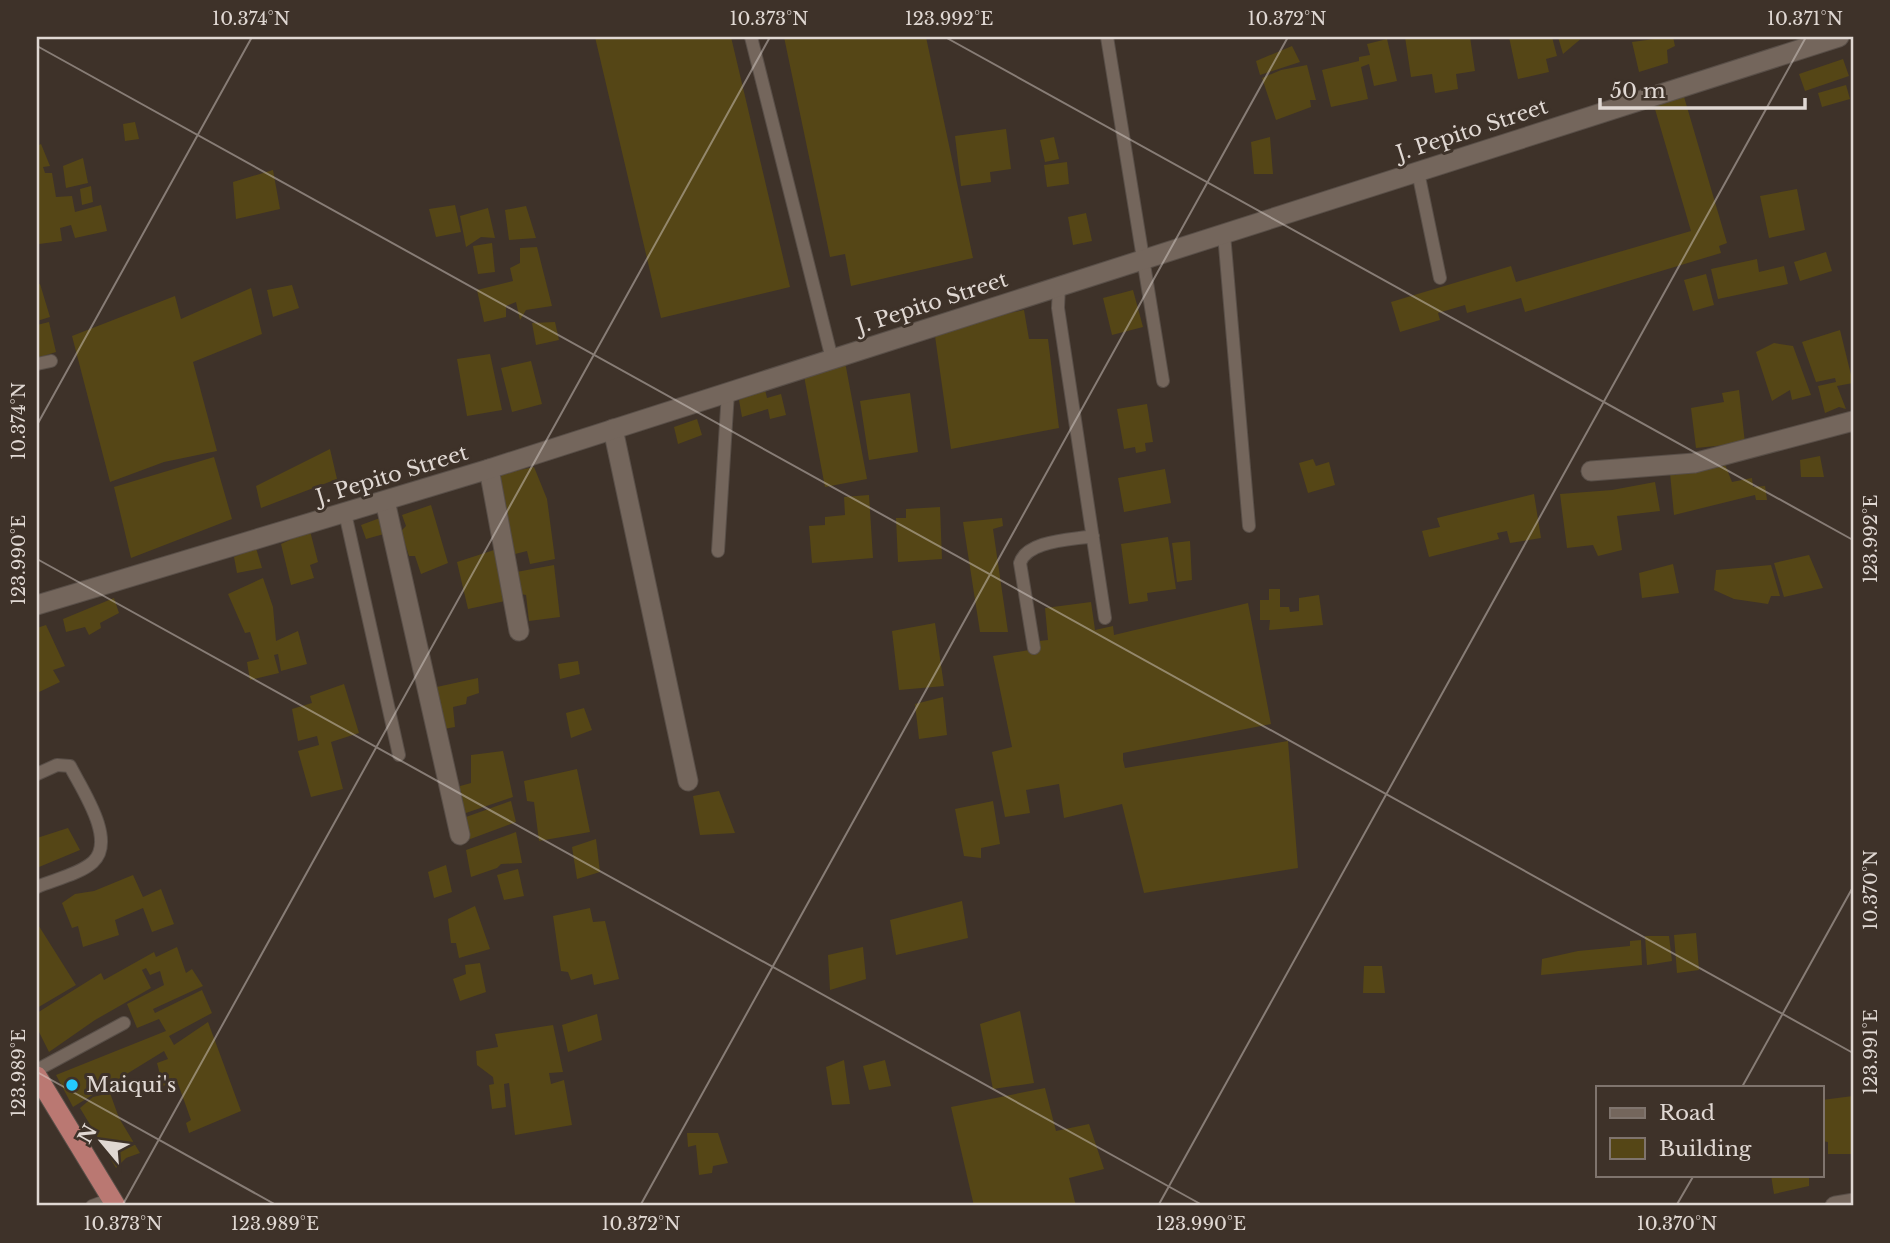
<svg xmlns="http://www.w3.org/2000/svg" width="1890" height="1243" font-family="'Libre Baskerville',serif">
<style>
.building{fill:#554616}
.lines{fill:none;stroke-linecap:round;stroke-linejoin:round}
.service-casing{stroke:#594f48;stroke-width:14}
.minor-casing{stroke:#594f48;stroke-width:21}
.tertiary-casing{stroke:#594f48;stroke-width:21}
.trunk-casing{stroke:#594f48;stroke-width:21}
.service{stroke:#74665c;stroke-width:12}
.minor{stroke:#74665c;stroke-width:19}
.tertiary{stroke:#74665c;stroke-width:19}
.trunk{stroke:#ba7872;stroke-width:19}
.ticks{fill:none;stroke:#e0d8d3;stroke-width:2;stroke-opacity:0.45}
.poi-dot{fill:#24c9fe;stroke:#3e3229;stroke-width:2.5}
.labels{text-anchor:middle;stroke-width:6;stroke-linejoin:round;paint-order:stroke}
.street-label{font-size:21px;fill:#e0d8d3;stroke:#3e3229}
.poi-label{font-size:21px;fill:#e0d8d3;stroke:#3e3229;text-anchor:start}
.neatline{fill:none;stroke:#e0d8d3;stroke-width:2.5}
.ticks-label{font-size:18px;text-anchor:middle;fill:#e0d8d3}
</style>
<rect width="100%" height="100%" fill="#3e3229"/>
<path class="building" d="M595 37H731L790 287 661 318Z
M784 37H926L973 258 851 286 845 254 830 257Z
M1405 37H1470L1475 71 1456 74 1458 89 1435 93 1432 74 1411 77Z
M1509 37H1552L1557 56 1546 59 1549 72 1518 79Z
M1558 37H1583L1563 54Z
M1669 37H1673L1675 46 1667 50 1668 63 1639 72 1632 42Z
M1387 39 1397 81 1374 86 1369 64 1361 67 1368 99 1331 107 1322 70 1359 61V57L1370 55 1367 44Z
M1292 46 1300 62 1260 75 1256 61Z
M1843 59 1849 76 1805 91 1799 74Z
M1307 65 1316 100H1310L1311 107 1276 120 1262 78 1281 70Z
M1846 85 1850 99 1822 107 1818 93Z
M1682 90 1727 243 1719 246 1721 253 1525 312 1521 298 1467 313 1465 305 1438 313 1440 320 1400 332 1391 302 1511 266 1516 282 1691 231 1652 99Z
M135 122 139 139 125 141 123 124Z
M1006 129 1011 169 990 172 991 182 961 186 955 136Z
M1054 137 1059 159 1045 162 1040 140Z
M1270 137 1273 174H1254L1251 142Z
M41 144 50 166 43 167 45 173H52L56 197 72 196 75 212 101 205 107 231 75 238 71 225 60 228 62 241 39 244 37 146Z
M83 158 88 183 66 188 63 166Z
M1067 162 1069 184 1047 187 1044 165Z
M273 170 280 209 236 219 233 182Z
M91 186 93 202 82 205 80 189Z
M1797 189 1805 230 1769 238 1760 196Z
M455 205 461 232 436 237 429 209Z
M526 206 536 238 509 240 505 210Z
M488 208 495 238 481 237 466 247 460 216Z
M1086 213 1092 241 1073 245 1068 217Z
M492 243 495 272 478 274 473 246Z
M537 247 552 306 526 310 520 320 516 302 506 306V317L484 322 477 290 513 281 510 268 520 263V248Z
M1826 252 1832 271 1800 281 1794 262Z
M1757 259 1759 272 1784 266 1788 284 1718 299 1711 269Z
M1706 274 1714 305 1693 311 1684 280Z
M40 284 50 317 37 321V285Z
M292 285 299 308 273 317 267 290Z
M251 288 262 334 193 362 217 451 164 462 110 482 72 336 175 296 181 319Z
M1133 290 1143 327 1112 335 1103 298Z
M1024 310 1029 339H1048L1059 428 951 449 934 329Z
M49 322 56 352 37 358V325Z
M555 322 559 340 536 345 532 323Z
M1840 330 1853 383 1837 386 1846 409 1839 407 1825 413 1818 386 1836 382 1835 378 1816 382 1802 342Z
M1774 343 1793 346 1811 395 1792 400 1790 390 1772 401 1756 352Z
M490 354 502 410 467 416 457 359Z
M531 361 542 404 512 412 501 368Z
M845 362 867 479 825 487 804 376Z
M765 390 767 398 781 394 786 415 770 419 768 409 742 417 739 400Z
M1739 390 1745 443 1696 448 1691 408 1724 402 1722 393Z
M910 393 918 452 869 460 860 401Z
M1147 404 1153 442 1145 443 1146 451 1136 453 1135 447 1124 449 1117 409Z
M697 419 702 435 678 444 674 427Z
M330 449 337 479 261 508 256 486Z
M1820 456 1824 477H1801L1800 460Z
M214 457 232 519 131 558 114 487Z
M1313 459 1316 466 1329 462 1335 485 1308 493 1299 463Z
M1724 462 1732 482 1752 478 1753 487 1765 486 1767 500H1756L1755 495 1674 515 1670 473Z
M534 467 547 499 555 559 530 564 527 551 507 556 491 476Z
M1165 469 1171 503 1124 512 1118 478Z
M1655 482 1660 511 1617 516 1622 550 1598 556 1593 545 1567 548 1560 494 1612 490Z
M1534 494 1541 538 1510 543 1507 531 1497 533 1499 539 1429 557 1422 531 1440 527 1437 518Z
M869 495 873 558 812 563 809 526 825 525V517L845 515 844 497Z
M431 505 448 563 421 574 415 556H409L401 531 406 526 402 515Z
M940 507 942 559 898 562 896 518H906V509Z
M380 518 384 534 366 539 361 525Z
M1002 518 1003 526 993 529 1008 632H980L963 522Z
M310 531 318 562 310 565 314 578 291 585 281 544Z
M1168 537 1176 589 1147 593 1148 601 1129 604 1121 544Z
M1190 541 1192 580 1177 582 1172 543Z
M256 548 262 568 237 573 234 557Z
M494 550 505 601 468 609 457 562Z
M1809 555 1823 588 1784 597 1774 563Z
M1673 564 1679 593 1642 598 1639 573Z
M554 565 560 617 529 621 526 595 516 593 511 573Z
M1771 565 1780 596H1771L1768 604 1734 599 1714 590 1716 570Z
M263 578 273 607 276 641 298 631 307 664 281 671 278 654 274 655 279 673 250 680 247 662 259 659 250 632 245 633 228 594Z
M1269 589H1280V607H1289L1290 612 1299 611V598L1319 595 1323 625 1269 630 1270 620H1260V600H1269Z
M114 598 119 613 100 623 101 628 89 635 85 627 66 632 63 619Z
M1091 602 1095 630 1113 626 1114 635 1248 603 1271 724 1123 753V760L1125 768 1288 741 1298 868 1144 893 1122 804 1064 818 1059 784 1026 790 1030 813 1005 817 992 752 1012 747 993 656 1041 648 1039 641 1048 640 1045 608Z
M935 623 944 686 899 690 892 631Z
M46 625 65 666 53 670 60 682 37 693V628Z
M578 661 580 674 560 679 558 664Z
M478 678 479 693 467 697 466 704 453 707 455 727 438 730 432 688Z
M344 684 359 733 331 742 343 789 311 797 298 751 319 745 317 736 298 741 292 709 312 703 310 696Z
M943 697 947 735 919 739 915 704Z
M584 708 592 730 571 738 566 713Z
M503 751 513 797 457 816 453 788 471 783V755Z
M577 769 590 832 539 841 534 802 527 801 524 781Z
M719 791 735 833 700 835 693 796Z
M511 801 516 822 465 841 466 817Z
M993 801 1000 844 981 848V858L964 856 955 809Z
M68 828 80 850 39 867 37 838Z
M516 832 522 863 501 864 497 868 471 877 466 850Z
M596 839 600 872 577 879 572 847Z
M446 865 452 892 434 898 428 872Z
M518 869 524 896 504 900 497 875Z
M133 875 143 897 161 889 174 924 152 932 143 908 115 920 119 935 83 947 78 926 72 928 62 903 75 894 94 891Z
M962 901 968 938 896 955 890 920Z
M475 906 490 949 459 958 456 943H451L448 919Z
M590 908 593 922 605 921 619 979 594 985 592 974 571 980 568 972 561 971 553 916Z
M37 923 76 985 37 1008Z
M1696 933 1699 970 1677 973 1674 935Z
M1645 936H1669L1672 961 1647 965Z
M1641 940 1642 965 1541 975 1542 959 1578 951 1630 946V941Z
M177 947 186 973 192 969 203 986 153 1009 155 1013 202 990 212 1013 169 1036 174 1045 208 1022 241 1111 189 1133 186 1123 191 1120 177 1081 163 1086 157 1063 168 1059 164 1051 73 1107 56 1075 166 1031 159 1019 137 1028 127 1004 164 985 160 971 150 975 146 968 142 970 151 988 95 1020 49 1052 37 1028V1013L101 973 104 980 154 952 156 957Z
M863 947 866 979 830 990 828 955Z
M480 963 486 992 460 1001 453 979 466 974 465 965Z
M1364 966H1382L1385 993H1363Z
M1020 1011 1034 1083 993 1089 980 1024Z
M597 1014 602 1040 568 1052 562 1025Z
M553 1025 563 1072 549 1073 551 1084 564 1080 572 1125 515 1135 509 1083 504 1084 506 1107 492 1109 489 1085 494 1084 493 1077 477 1065 476 1051 498 1047 495 1034Z
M844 1060 850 1104 832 1105 826 1067Z
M885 1060 891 1086 869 1090 863 1066Z
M1045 1088 1056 1131 1089 1124 1104 1169 1069 1178 1076 1206H974L951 1107Z
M110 1093 119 1118 140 1153 126 1158 116 1168 80 1108 93 1097Z
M1853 1096V1154H1828V1142L1822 1141V1100Z
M687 1133H718L728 1163 713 1166 712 1173 699 1175 696 1145 688 1147Z
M1771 1175H1809V1186L1774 1194Z"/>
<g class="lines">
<defs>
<path id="service" d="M751 37 832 359
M1107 37 1163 381
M1418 172 1440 278
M1224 234 1249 526
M1059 286 1058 308 1105 618
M37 364 51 361
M345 513 399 755
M718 551 728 392
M1034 648 1020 563C1027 540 1072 540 1093 536
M37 774 57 765 70 766C81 788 117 840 93 862 80 874 53 880 37 887
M37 1070 124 1023
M92 1206 111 1199"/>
<path id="minor" d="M613 429 688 781
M489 469 519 631
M1591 471 1694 463 1853 421
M385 501 460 835
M1835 1206 1853 1203"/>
<path id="tertiary" d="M37 605 489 469 1839 37"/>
<path id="trunk" d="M37 1076 116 1206"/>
</defs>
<use href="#service" class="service-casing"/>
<use href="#minor" class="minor-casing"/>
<use href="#tertiary" class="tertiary-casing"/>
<use href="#trunk" class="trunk-casing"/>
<use href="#service" class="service"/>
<use href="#minor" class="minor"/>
<use href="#tertiary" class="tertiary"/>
<use href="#trunk" class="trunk"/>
</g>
<path class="ticks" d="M945 37 1853 540M37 46 1853 1053M37 425 252 37M37 559 1204 1206M37 1072 278 1206M1742 1087 1853 887M122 1206 770 37M640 1206 1288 37M1158 1206 1806 37M1676 1206 1694 1175"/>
<circle class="poi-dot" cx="72" cy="1085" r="7"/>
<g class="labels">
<g class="street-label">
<text transform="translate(1472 130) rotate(-18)" y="7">J. Pepito Street</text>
<text transform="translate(932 303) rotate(-18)" y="7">J. Pepito Street</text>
<text transform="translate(392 475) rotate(-17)" y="7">J. Pepito Street</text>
</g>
<g class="poi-label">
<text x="86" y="1092">Maiqui's</text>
</g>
</g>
<rect width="1890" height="1243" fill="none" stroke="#3e3229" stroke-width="77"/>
<rect x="1596" y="1086" width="228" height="91" fill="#3e3229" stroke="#7f746d" stroke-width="2"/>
<rect x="1610" y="1108" width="35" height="10" fill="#74665c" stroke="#7f746d" stroke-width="2"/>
<text x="1659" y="1120" font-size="21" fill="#e0d8d3">Road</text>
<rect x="1610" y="1138" width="35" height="21" fill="#554616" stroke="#7f746d" stroke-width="2"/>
<text x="1659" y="1156" font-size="21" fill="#e0d8d3">Building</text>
<g transform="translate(102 1142) rotate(299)" stroke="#3e3229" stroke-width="5" paint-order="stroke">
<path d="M0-5L12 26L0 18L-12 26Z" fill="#e0d8d3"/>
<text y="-10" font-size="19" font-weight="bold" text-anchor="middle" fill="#e0d8d3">N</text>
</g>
<path d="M1600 98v10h205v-10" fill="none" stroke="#e0d8d3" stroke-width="3.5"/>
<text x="1610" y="98" font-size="21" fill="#e0d8d3" stroke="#3e3229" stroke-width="5" paint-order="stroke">50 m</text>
<rect x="38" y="38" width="1814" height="1166" class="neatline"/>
<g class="ticks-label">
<text x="251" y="25">10.374°N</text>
<text x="769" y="25">10.373°N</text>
<text x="949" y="25">123.992°E</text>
<text x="1287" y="25">10.372°N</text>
<text x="1805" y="25">10.371°N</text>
<text transform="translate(19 421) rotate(-90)" y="6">10.374°N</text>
<text transform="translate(1871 539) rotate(-90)" y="6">123.992°E</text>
<text transform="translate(19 560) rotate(-90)" y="6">123.990°E</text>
<text transform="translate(1871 890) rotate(-90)" y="6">10.370°N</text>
<text transform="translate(1871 1052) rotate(-90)" y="6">123.991°E</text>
<text transform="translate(19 1073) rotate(-90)" y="6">123.989°E</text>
<text x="123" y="1230">10.373°N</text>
<text x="275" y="1230">123.989°E</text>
<text x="641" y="1230">10.372°N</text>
<text x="1201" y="1230">123.990°E</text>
<text x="1677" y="1230">10.370°N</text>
</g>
</svg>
